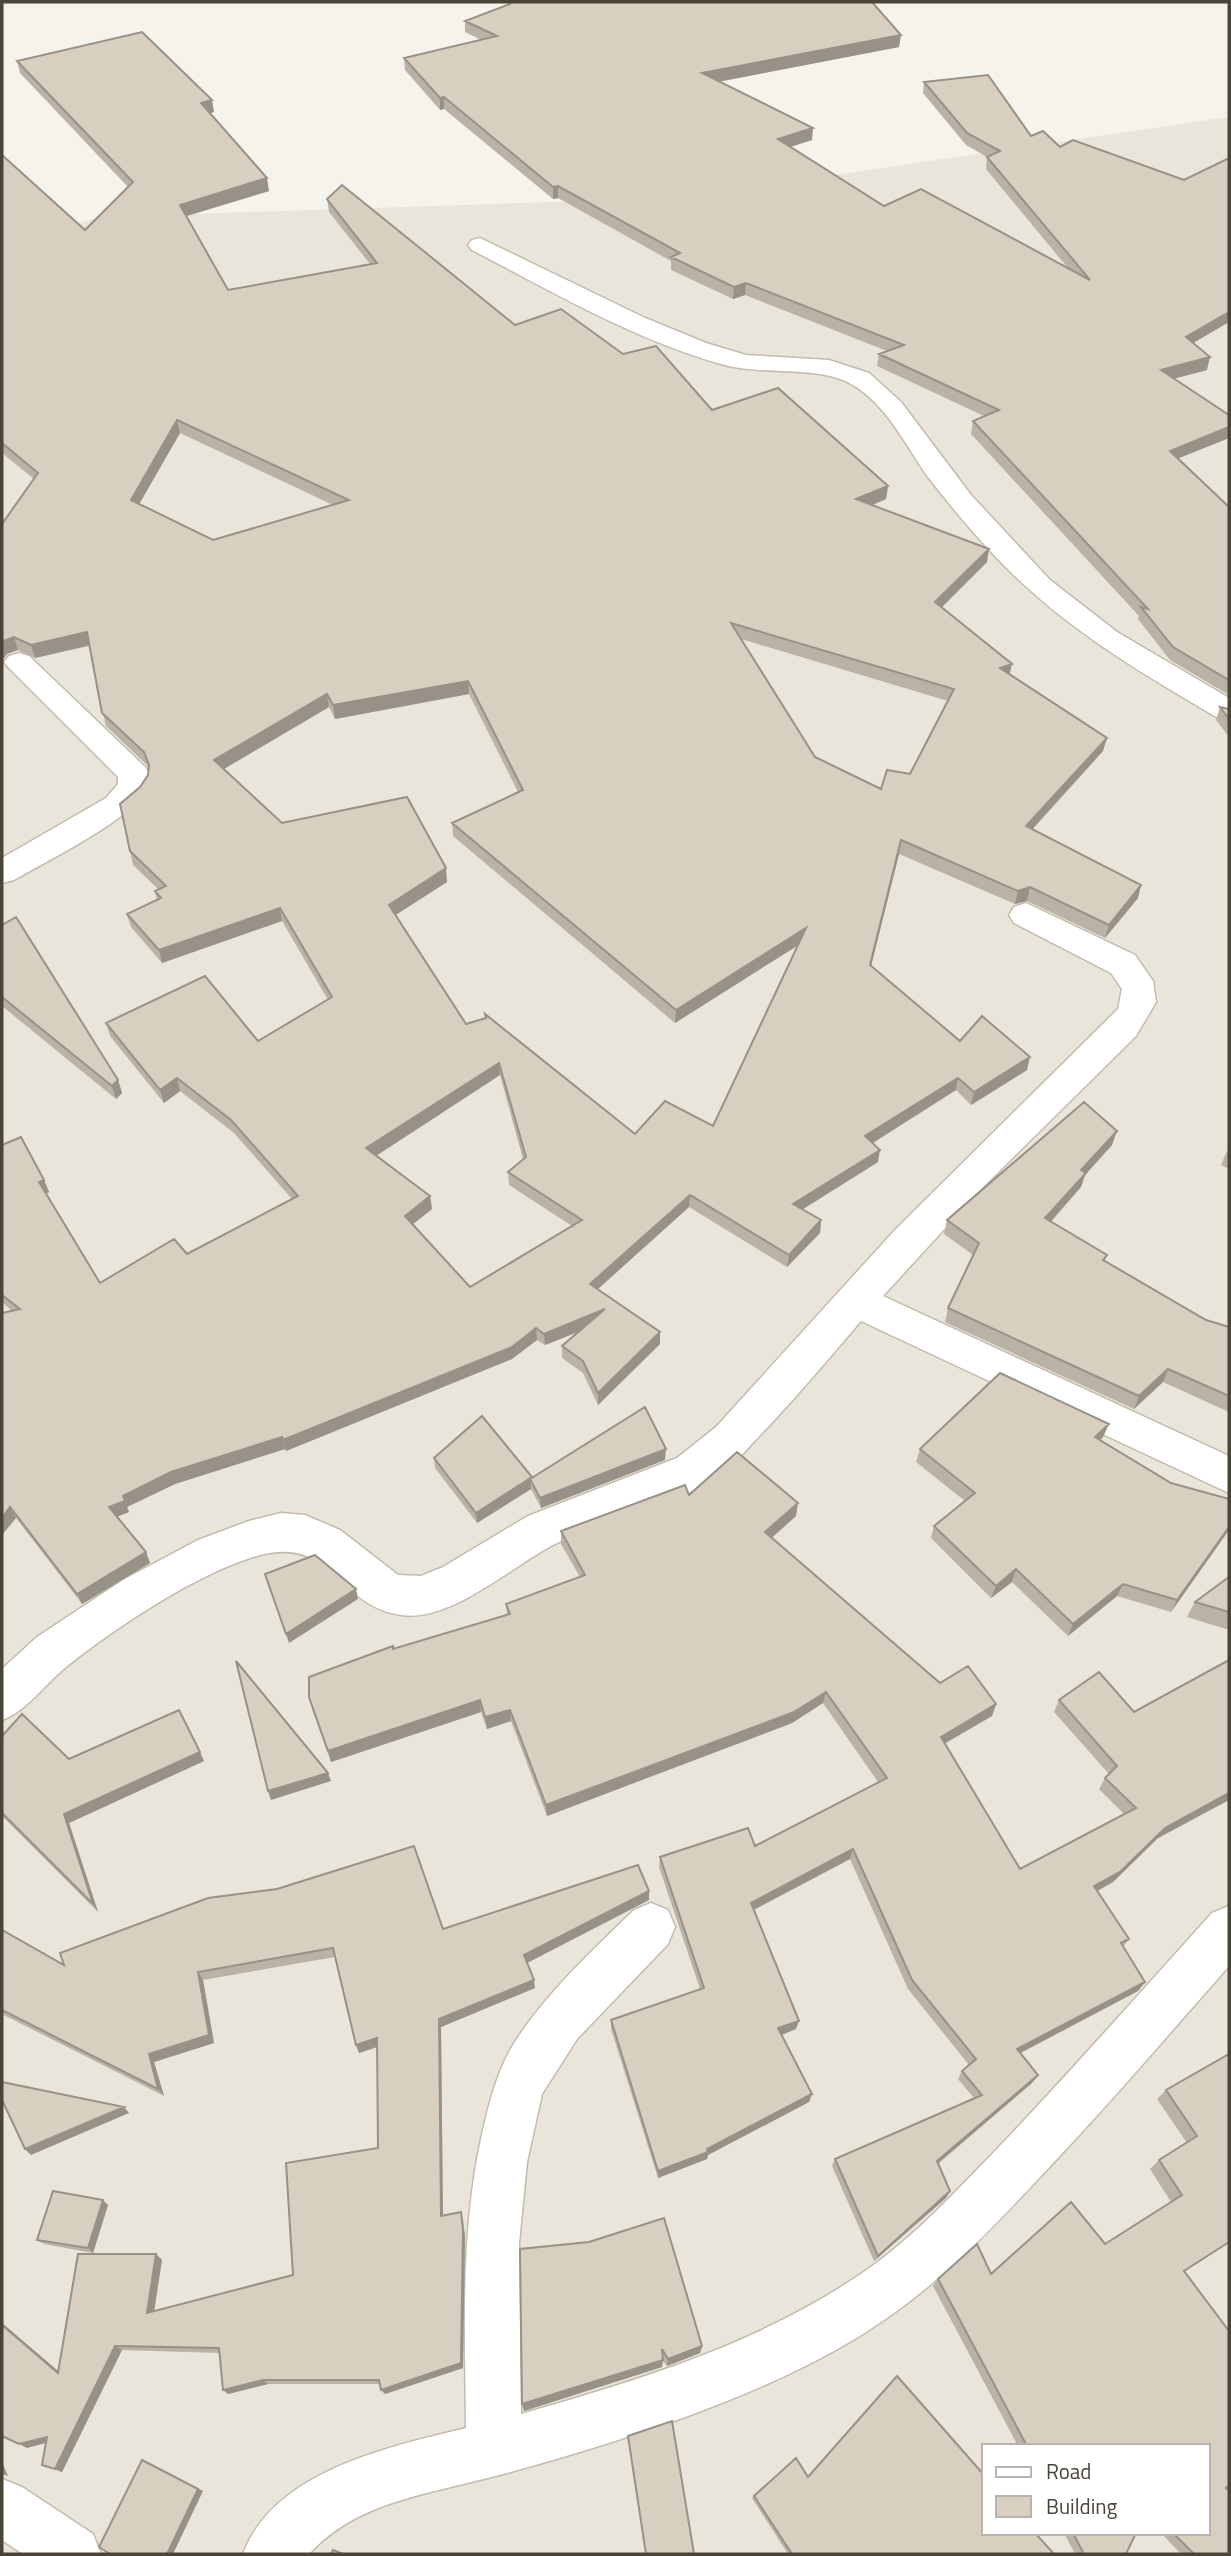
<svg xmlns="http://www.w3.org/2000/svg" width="1231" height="2556" font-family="'Titillium Web',sans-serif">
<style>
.residential{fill:#eae5da;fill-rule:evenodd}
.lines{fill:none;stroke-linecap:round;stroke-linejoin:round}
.street-casing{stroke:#c2bbae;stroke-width:3}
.street{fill:#fff;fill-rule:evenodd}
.wall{fill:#bab2a6;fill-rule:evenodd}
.shaded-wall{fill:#979187}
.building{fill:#d8cfc1;stroke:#979187;stroke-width:2;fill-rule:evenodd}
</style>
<rect width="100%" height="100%" fill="#f6f3ec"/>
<path class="residential" d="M1229 117V2554H2V247L99 217 679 198ZM984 2446H1208V2533H984Z"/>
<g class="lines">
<defs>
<path id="street" d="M480 238 643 317 706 343 746 355 829 360 869 373 901 402 971 495 1050 580 1117 632 1229 698V721L1218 718C1136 670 1058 624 993 554 970 529 948 503 928 477 906 446 886 403 851 384 818 365 761 376 721 364 633 339 553 292 472 250L468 245 472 240Z
M19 653 29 656 145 767C149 773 152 780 149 787 138 816 43 863 14 880L2 883V858L106 798 118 784V777L9 668 4 662 9 656Z
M1026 903 1135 955 1153 981 1156 1002 1136 1036 981 1189 883 1296 1229 1456V1493L861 1321C830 1357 799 1394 767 1428 752 1443 739 1460 722 1473 675 1509 609 1517 557 1543 514 1564 451 1623 401 1615 334 1605 333 1532 253 1557 193 1576 115 1628 66 1667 44 1685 28 1710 2 1720V1669L37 1637 123 1580 198 1540 249 1521 281 1513 305 1515 340 1530 398 1575 421 1576 443 1567 528 1516 677 1458 716 1427 895 1230 1118 1009 1122 989 1111 973 1014 923 1009 915 1014 907Z
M651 1903 668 1910 675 1927 668 1944 577 2039 542 2094 527 2162 519 2243 521 2414C639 2380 755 2345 858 2276 911 2241 954 2193 998 2148 1071 2071 1141 1992 1212 1913L1229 1906V1966C1167 2036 1106 2108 1041 2176 971 2251 913 2310 821 2358 739 2401 652 2430 563 2457 532 2466 502 2475 471 2482 412 2497 351 2507 309 2554H243C274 2471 389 2447 466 2428 465 2328 460 2229 483 2130 490 2100 497 2072 513 2045 545 1994 591 1952 634 1910Z
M2 2479 22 2487 93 2534 101 2554H23L2 2540Z"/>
</defs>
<use href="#street" class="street-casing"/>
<use href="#street" class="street"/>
</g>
<path class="wall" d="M465 21 899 47 718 82 812 140 790 147 884 206 1067 267 986 169 987 157 966 145 923 93 924 82 1031 136 1060 147 1184 180 1229 158V322L1193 343 1207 370 1174 378 1229 415V438L1178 458 1229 507V695L1170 660 1138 619 1139 616 971 434 973 421 984 416 877 366 879 354 887 351 745 295 733 299 671 270V261L558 198 553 199 444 109 440 110 405 70 404 58 481 40 465 32Z
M17 61 214 112 210 113 269 191 187 216 228 290 370 264 329 212 327 199 515 325 623 354 712 410 888 486 886 499 873 505 987 562 941 608 1010 674 1103 751 1033 829 1138 898 1105 938 1027 901 1015 904 899 854 871 966 960 1041 1027 1070 971 1105 956 1090 873 1143 878 1162 803 1209 821 1220 820 1233 787 1267 689 1207 597 1290 660 1344 598 1405 583 1373 562 1358V1346L578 1332 545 1345 537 1340 512 1359 286 1451 285 1449 175 1484 127 1507 129 1512 117 1517 146 1552 150 1563 82 1604 16 1518 2 1535 12 1311 2 1302V1145L44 1180 49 1192 46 1194 100 1283 187 1254 292 1199 234 1133 180 1091 164 1103 110 1036 106 1023 258 1041 328 1000 282 921 162 963 131 927 127 914 157 900 155 891 159 890 133 865 130 851 140 787 148 775 149 770 147 765 106 726 89 646 35 658 18 650 7 654 2 661 3 665 2 666V524L34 479 2 453V155L85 230 128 187 20 73ZM180 433 333 505 213 540 139 504ZM741 639 948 701 910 774 881 789 815 757ZM469 694 518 792 452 823 453 836 675 1023 798 945 713 1126 635 1134 485 1014V1018L466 1024 395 915 447 882 282 823 224 769 329 707 335 719ZM500 1075 523 1159 508 1172 509 1185 572 1226 470 1287 412 1224 432 1209 430 1196 376 1156Z
M1220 707 1229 709V737L1216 720Z
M2 925 118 1080 122 1093 116 1099 2 1006Z
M1112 1145 1085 1175 1081 1187 1051 1222 1107 1255 1105 1261 1206 1320 1229 1327V1412L1163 1382 1134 1409 945 1322 948 1308 973 1255 944 1234 947 1220Z
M1229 1149V1169L1221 1165 1226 1153Z
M1103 1437 1100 1440 1171 1483 1229 1499V1530L1171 1612 1117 1596 1068 1636 1012 1582 991 1598 931 1538 934 1526 965 1501 916 1462 920 1449Z
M434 1458 532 1478 665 1460 541 1508 531 1489 477 1523 435 1468Z
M689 1495 796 1516 772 1538 940 1683 996 1704 992 1716 945 1743 1020 1869 1124 1814 1099 1789 1105 1778 1109 1774 1054 1712 1059 1700 1134 1712 1229 1660V1800L1158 1838 1113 1882 1097 1891 1129 1939 1123 1947 1145 1982 1138 1991 1020 2053 1038 2075 1032 2083 938 2164 950 2191 946 2198 874 2261 832 2166 835 2159 974 2098 958 2079 962 2071 969 2065 908 1989 850 1859 754 1910 796 2029 782 2035 812 2094 809 2102 708 2155 707 2159 658 2178 611 2029V2020L700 1989 659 1867 660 1857 755 1846 878 1782 823 1703 792 1723 547 1816 511 1721 487 1729 481 1712 331 1762 312 1709 393 1649 507 1615 506 1604 580 1577 561 1544V1531Z
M1229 1577V1630L1187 1617 1195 1602Z
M2 1736 69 1759 204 1761 69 1823 98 1912 2 1816Z
M649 1900 527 1963 535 1988 441 2027 443 2216 463 2218 465 2236 463 2368 385 2394 380 2384H268L228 2394 219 2353 122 2350 62 2472 42 2465 46 2443 27 2448 2 2323 58 2371 156 2254 162 2260 154 2311 293 2275 378 2148 377 2047 359 2053 356 2045 335 1957 203 1980 214 2043 154 2062 164 2096 2 2014V1930L64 1965 443 1929Z
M1229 2054 1185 2271 1226 2488 1229 2554H1181L1161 2533H1208V2446H1018L933 2286 938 2279 991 2274 1105 2244 1171 2202 1150 2169 1159 2160 1187 2143 1157 2099 1166 2090Z
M103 2200 108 2205 93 2253 44 2244 37 2240Z
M520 2249 702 2346 700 2353 667 2366 663 2361 662 2367 524 2411Z
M808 2477 1054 2554H788L752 2498 754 2496Z
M1064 2533H1136L1126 2554H1075Z"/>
<path class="shaded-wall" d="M901 35 899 47 701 85 702 73Z
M444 97V109L440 110V98Z
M212 100 214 112 203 115 201 103Z
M813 128 812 140 777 151 778 139Z
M267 178 269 191 183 217 180 205Z
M558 186V198L553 199V187Z
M746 283 745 295 733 299 734 287Z
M1229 312V322L1183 349 1186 337Z
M1210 357 1207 370 1158 383 1161 370Z
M177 420 180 433 134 513 131 500Z
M1229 427V438L1167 463 1170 451Z
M888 486 886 499 855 512 856 499Z
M989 549 987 562 933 616 935 602Z
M87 632 90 645 35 658 31 645Z
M14 637 18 650 7 654 2 661 3 665 2 666V643L3 641Z
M1012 664 1009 677 1000 668Z
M468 681 469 694 335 719 333 705Z
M327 694 329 707 217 773 214 760Z
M1107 738 1103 751 1023 839 1026 826Z
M901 840 899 854 868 978 870 965Z
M446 868 447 882 391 918 389 905Z
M1141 885 1138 898 1105 938 1109 925Z
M1030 887 1027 901 1015 904 1018 891Z
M280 908 282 921 162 963 159 950Z
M806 928 805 941 675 1023 676 1010Z
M1030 1057 1027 1070 971 1105 974 1092Z
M499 1063 500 1075 368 1161 366 1148Z
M177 1078 180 1091 164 1103 160 1090Z
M958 1078 956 1090 863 1149 865 1136Z
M118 1080 122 1093 116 1099 112 1086Z
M1117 1131 1112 1145 1085 1175 1081 1187 1041 1232 1045 1218 1081 1170Z
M880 1150 878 1162 792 1216 793 1204Z
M44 1180 49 1192 43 1195 39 1182Z
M690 1195 689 1207 590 1296V1284Z
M430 1196 432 1209 407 1229 405 1216Z
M821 1220 820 1233 787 1267 789 1255Z
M605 1309V1321L545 1345 544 1334Z
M536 1328 537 1340 512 1359 286 1451 283 1440Z
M660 1332V1344L598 1405V1393Z
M1168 1369 1163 1382 1134 1409 1139 1396Z
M1109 1424 1103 1437 1090 1450 1095 1437Z
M282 1437 285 1449 175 1484 127 1507 129 1512 113 1518 109 1507 123 1496 171 1472Z
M666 1449 665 1460 541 1508 540 1498Z
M532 1477 530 1479 531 1489 477 1523 476 1513Z
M798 1503 796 1516 763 1545 765 1532Z
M10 1507 16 1518 2 1535V1518Z
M1229 1527V1530L1171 1612 1177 1600Z
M146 1552 150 1563 82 1604 77 1594Z
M1016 1569 1012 1582 991 1598 996 1586Z
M1123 1584 1117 1596 1068 1636 1073 1624Z
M356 1589 358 1599 289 1643 286 1634Z
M826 1692 823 1703 792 1723 547 1816 546 1805Z
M480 1700 481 1712 331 1762 328 1751Z
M996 1704 992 1716 937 1748 941 1737Z
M510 1710 511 1721 487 1729 485 1717Z
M200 1752 204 1761 69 1823 98 1912 93 1904 64 1814Z
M328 1773 331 1781 271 1800 268 1791Z
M1229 1793V1800L1158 1838 1113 1882 1088 1896 1094 1886 1165 1828Z
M853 1849 850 1859 749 1912 751 1903Z
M649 1891V1900L525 1964 524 1955Z
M198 1972 203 1980 214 2043 154 2062 164 2096 158 2089 149 2054Z
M534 1980 535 1988 441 2027 443 2222 441 2216 439 2019Z
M1145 1982 1138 1991 1011 2058 1017 2049Z
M799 2021 796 2029 776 2037 778 2028Z
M377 2038 380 2046 359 2053 356 2045Z
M1038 2075 1032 2083 932 2168 937 2161Z
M812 2094 809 2102 708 2155 707 2159 658 2178V2171L707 2149Z
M124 2107 129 2113 31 2155 25 2149Z
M950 2191 946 2198 874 2261 878 2256Z
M103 2200 108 2205 93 2253 88 2248Z
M461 2212 465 2236 463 2368 385 2394 381 2390Z
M156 2254 162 2260 153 2318 147 2313Z
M2 2323 65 2377 58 2373 2 2325Z
M115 2346 122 2350 62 2472 55 2469Z
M702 2346 700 2353 667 2366 668 2359Z
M663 2360 662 2367 524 2411 522 2404Z
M263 2380 268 2384 228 2394 223 2390Z
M47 2437 55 2440 27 2448 19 2444Z
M142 2460 203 2491 173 2554H167Z
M2 2462 8 2476 2 2474Z"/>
<path class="building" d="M510 2H872L901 35 702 73 813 128 778 139 884 206 921 189 1090 280 987 157 1000 151 967 133 924 82 988 75 1031 136 1043 131 1060 147 1073 140 1184 180 1229 158V312L1186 337 1210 357 1161 370 1229 415V427L1170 451 1229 507V680L1173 647 1141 607 1148 609 973 421 999 410 879 354 904 345 746 283 734 287 671 257 680 253 558 186 553 187 444 97 440 98 404 58 497 36 465 21 510 4Z
M142 32 212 100 201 103 267 178 180 205 228 290 377 263 327 199 342 185 515 325 561 309 623 354 656 346 712 410 778 388 888 486 856 499 989 549 935 602 1012 664 1000 668 1107 738 1026 826 1141 885 1109 925 1030 887 1018 891 901 840 870 965 960 1041 982 1016 1030 1057 974 1092 958 1078 865 1136 880 1150 793 1204 821 1220 789 1255 690 1195 590 1284 660 1332 598 1393 583 1361 562 1346 605 1309 544 1334 536 1328 512 1347 283 1440 282 1437 171 1472 123 1496 125 1501 109 1507 146 1552 77 1594 10 1507 2 1518V1313L20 1309 2 1295V1145L21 1137 44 1180 39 1182 100 1283 174 1239 187 1254 298 1196 231 1120 177 1078 160 1090 106 1023 205 976 258 1041 332 997 280 908 159 950 127 914 161 898 155 891 166 886 130 851 120 804 140 787 148 775 149 765 144 752 102 713 87 632 31 645 14 637 3 641 2 643V524L38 473 2 443V155L85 230 133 182 17 61ZM177 420 349 500 213 540 131 500ZM731 623 954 689 910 774 887 770 881 789 815 757ZM468 681 523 790 452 823 676 1010 806 928 713 1126 665 1101 635 1134 485 1014 486 1018 466 1024 389 905 446 868 407 797 282 823 214 760 327 694 333 705ZM499 1063 526 1157 508 1172 582 1220 470 1287 405 1216 430 1196 366 1148Z
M1220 707 1229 709V719Z
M16 917 118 1080 112 1086 2 997V925Z
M1084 1102 1117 1131 1081 1170 1086 1173 1045 1218 1107 1255 1103 1260 1206 1320 1229 1327V1396L1168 1369 1139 1396 948 1308 979 1243 947 1220Z
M1000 1373 1109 1424 1095 1437 1171 1483 1229 1499V1527L1177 1600 1123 1584 1073 1624 1016 1569 996 1586 934 1526 975 1493 920 1449Z
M645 1407 666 1449 540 1498 530 1479Z
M482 1416 532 1477 476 1513 434 1458Z
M737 1452 798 1503 765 1532 940 1683 968 1666 996 1704 941 1737 1020 1869 1136 1808 1105 1778 1117 1766 1059 1700 1099 1672 1134 1712 1229 1660V1793L1165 1828 1120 1872 1094 1886 1129 1939 1121 1943 1145 1982 1017 2049 1038 2075 937 2161 950 2191 878 2256 835 2159 982 2095 962 2071 976 2059 912 1980 853 1849 751 1903 799 2021 778 2028 812 2094 707 2149 708 2152 658 2171 611 2020 704 1988 660 1857 748 1828 755 1846 887 1778 826 1692 794 1712 546 1805 510 1710 485 1717 480 1700 328 1751 309 1697V1677L393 1646V1649L510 1614 506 1604 585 1575 561 1531 685 1485 689 1495Z
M315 1555 356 1589 286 1634 265 1574Z
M1229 1577V1612L1195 1602Z
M236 1661 328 1773 268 1791Z
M179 1710 200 1752 64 1814 93 1904 2 1813V1736L22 1714 69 1759Z
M414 1846 443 1929 638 1865 649 1891 524 1955 534 1980 439 2019 441 2216 461 2212 463 2230 461 2363 381 2390 379 2380H263L223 2390 219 2348 115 2346 55 2469 42 2465 47 2437 19 2444 2 2436V2325L58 2373 78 2254H156L147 2313 293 2275 286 2163 378 2148 377 2038 356 2045 333 1948 198 1972 209 2035 149 2054 158 2089 2 2010V1930L64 1965 60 1953 208 1898 277 1889Z
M1229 2054V2242L1184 2271 1229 2331V2485L1226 2488 1229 2491V2554H1194L1173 2533H1208V2446H1027L938 2279 977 2244 991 2274 1071 2202 1105 2244 1182 2195 1159 2160 1197 2136 1166 2090Z
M2 2082 124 2107 25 2149 2 2100Z
M53 2191 103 2200 88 2248 37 2240Z
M664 2218 702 2346 668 2359 662 2349 663 2360 522 2404 520 2249 589 2242Z
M897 2376 984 2475V2533H1035L1054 2554H792L754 2496 796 2458 808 2477Z
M672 2421 694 2554H646L628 2436Z
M142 2460 198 2489 167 2554H110L99 2547Z
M1073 2533H1136L1126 2554H1084Z
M333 2550 343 2554H331Z"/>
<rect width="1231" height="2556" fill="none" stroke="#4b4439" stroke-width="7"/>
<rect x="982" y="2444" width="228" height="91" fill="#ffffff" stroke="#b7b4b0" stroke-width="2"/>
<rect x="996" y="2467" width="35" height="10" fill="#ffffff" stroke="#b7b4b0" stroke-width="2"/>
<text x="1046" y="2479" font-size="21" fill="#4b4439">Road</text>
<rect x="996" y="2496" width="35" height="21" fill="#d8cfc1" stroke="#b7b4b0" stroke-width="2"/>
<text x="1046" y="2514" font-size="21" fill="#4b4439">Building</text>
</svg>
